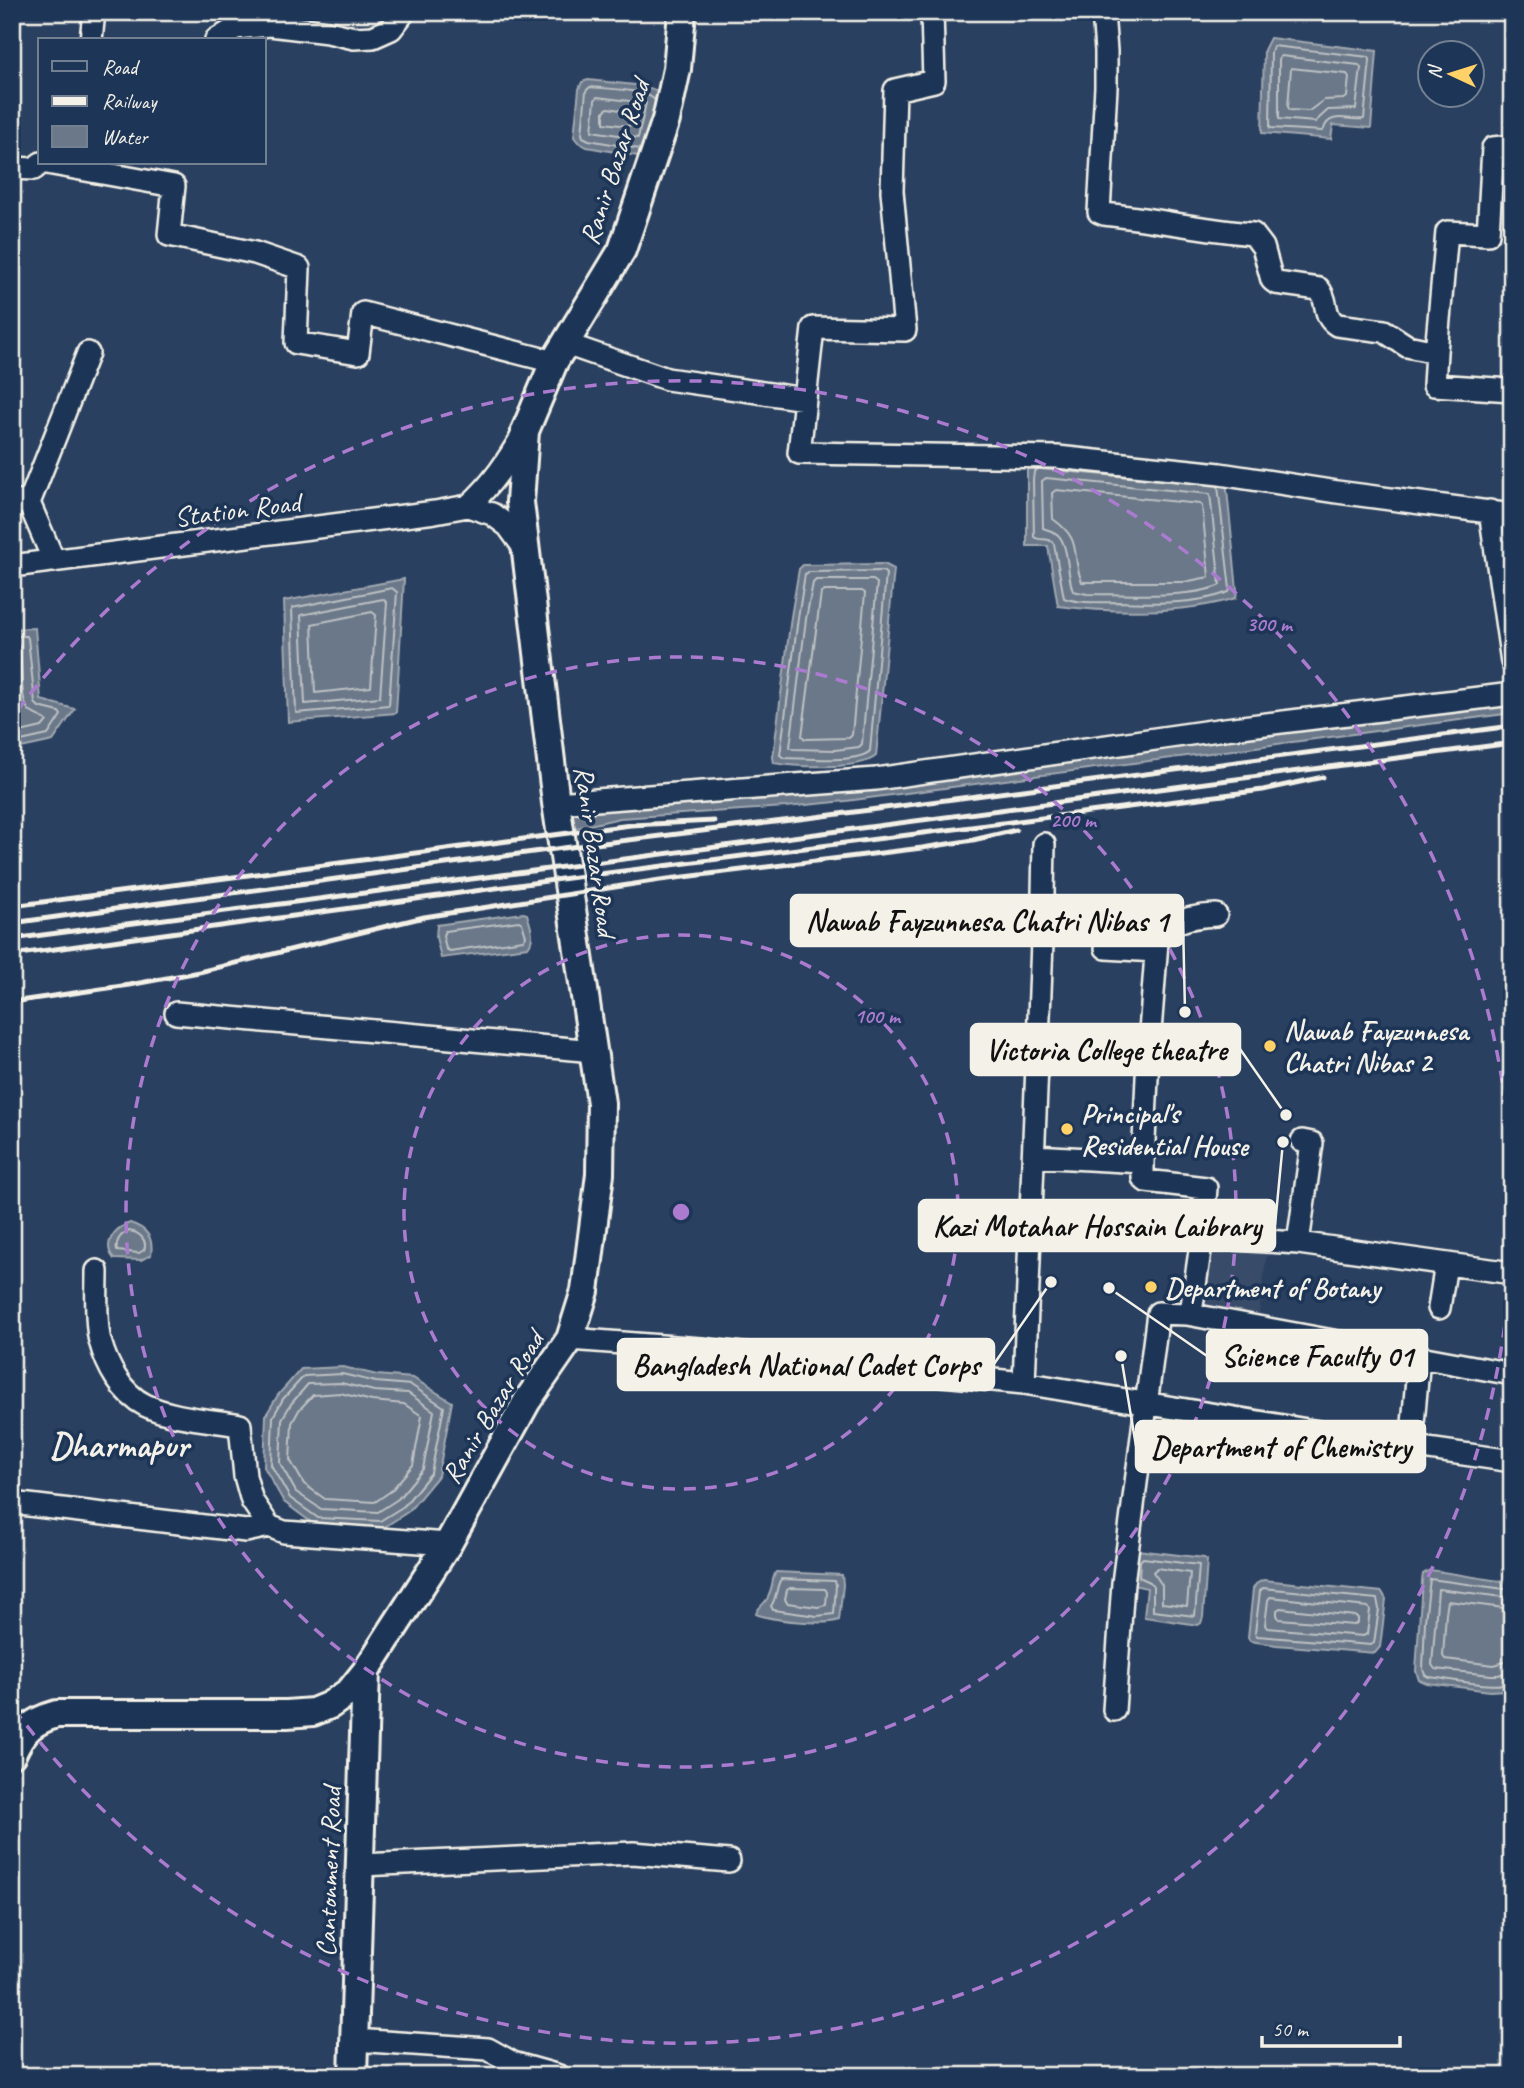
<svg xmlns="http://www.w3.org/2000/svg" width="1524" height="2088" font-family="Caveat,sans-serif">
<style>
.built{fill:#374c69}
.water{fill:#6a788a;stroke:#a1a8b0;stroke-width:2}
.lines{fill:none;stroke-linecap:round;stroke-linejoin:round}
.shore{stroke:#bdc1c2;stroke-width:2}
.minor-casing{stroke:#f4f1e8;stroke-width:26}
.major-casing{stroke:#f4f1e8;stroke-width:32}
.minor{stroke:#1d3557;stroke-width:21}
.major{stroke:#1d3557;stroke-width:26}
.rail{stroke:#f4f1e8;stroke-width:5}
.ring{fill:none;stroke:#ab7bcf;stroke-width:3.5;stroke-dasharray:12 9}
.poi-dot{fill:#ffd166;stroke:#1d3557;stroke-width:2.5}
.labels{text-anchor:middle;stroke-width:7;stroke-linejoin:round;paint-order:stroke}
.street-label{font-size:28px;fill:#f4f1e8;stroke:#1d3557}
.poi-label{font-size:28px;font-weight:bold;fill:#f4f1e8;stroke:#1d3557;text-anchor:start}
.district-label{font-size:35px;font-weight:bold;fill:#f4f1e8;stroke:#1d3557}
.centre{fill:#ab7bcf;stroke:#1d3557;stroke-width:3.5}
.ring-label{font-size:21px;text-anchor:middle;font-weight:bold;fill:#ab7bcf;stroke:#1d3557;stroke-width:7;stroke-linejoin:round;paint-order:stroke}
.leader{fill:none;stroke:#f4f1e8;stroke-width:2.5}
.callout-dot{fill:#f4f1e8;stroke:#1d3557;stroke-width:2.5}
.callout{fill:#f4f1e8;stroke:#f4f1e8;stroke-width:2.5}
.callout-label{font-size:30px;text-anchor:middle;font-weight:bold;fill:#111}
</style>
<rect width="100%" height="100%" fill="#2a4060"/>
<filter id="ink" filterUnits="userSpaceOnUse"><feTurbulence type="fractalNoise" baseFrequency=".0143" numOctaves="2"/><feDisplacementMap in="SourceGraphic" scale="14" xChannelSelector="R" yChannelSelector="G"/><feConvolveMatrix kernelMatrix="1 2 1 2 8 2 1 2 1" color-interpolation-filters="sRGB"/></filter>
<g filter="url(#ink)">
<path class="built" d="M1207 1244 1267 1253 1258 1321 1198 1313Z"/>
<path class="water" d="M1270 38 1377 51 1371 128 1333 125 1331 139 1262 133 1264 50Z
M588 80 644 86 658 91 664 101 644 157 587 147 578 142 574 137 579 89 582 82Z
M1036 462 1226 480 1237 590 1236 598C1183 614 1114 613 1058 606L1048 546H1027V471L1029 466Z
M884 564 894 569 876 756C860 770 796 767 774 763L773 757 791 617 799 569 803 565Z
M404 579 396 713 288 722 284 601Z
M35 628 41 700 75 709 53 741 12 750V629Z
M1512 700V713L846 801 786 807 620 818 577 828 572 825 570 815 576 813 792 796Z
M523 913 527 914C530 925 536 937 528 947L441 958 436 937 437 925Z
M130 1223C146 1228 154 1237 151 1255L141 1260 114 1259C102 1244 114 1228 130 1223Z
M343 1367 377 1375 413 1378 452 1402 438 1476 409 1511 383 1528 315 1525 284 1502 264 1467 266 1415 278 1395 301 1369Z
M1137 1550 1204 1558 1207 1560 1203 1617 1201 1623 1198 1625 1144 1617 1147 1588 1133 1585Z
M1430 1570 1512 1583C1512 1607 1517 1673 1506 1690L1490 1691 1427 1683 1419 1680 1416 1671 1422 1581 1423 1574Z
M776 1572 842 1575 843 1585 839 1620C824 1626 771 1620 756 1614 758 1606 766 1604 769 1595 773 1587 771 1580 776 1572Z
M1263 1580 1382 1592 1386 1599 1380 1647 1375 1653 1276 1645 1250 1641 1248 1638 1253 1589 1256 1584Z"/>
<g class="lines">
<path class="shore" d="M1273 46 1369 57 1370 60 1364 119C1350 121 1329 111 1324 129L1322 131 1270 128 1271 52Z
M1281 56 1359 65 1361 68 1356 109 1328 110 1315 122 1279 119V59Z
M1291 68 1347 74 1349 77 1347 97 1344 99 1324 100 1309 111 1290 110 1288 107Z
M597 97 646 103 638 138 592 131 595 100Z
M608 108 632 112 634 115 631 125 628 126 604 123V111Z
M640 149 589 140 583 137 582 134 586 91 590 87C607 89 644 89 655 100
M1038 469 1034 472 1033 480 1034 537C1040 542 1048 536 1054 544L1064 598C1081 604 1101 602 1119 602 1156 603 1194 605 1229 592L1230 589 1218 486
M1041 469 1183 482
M1046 478 1210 494 1220 585C1192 599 1121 594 1087 594L1073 591C1067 577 1069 545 1058 535 1054 531 1047 530 1043 528L1042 481Z
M1056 490 1200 504 1202 506 1209 577 1184 582H1082C1070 553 1084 541 1053 519L1052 493Z
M809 572 883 571 886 574 870 751C856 764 804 758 784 758L780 755 798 618 805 574Z
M816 580H873L877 583 862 744 859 747 835 750 793 749 790 747 806 619 813 583Z
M392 588 397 592 389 705 296 713 292 608Z
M825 591H862L865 593 852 735 849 738 805 739 802 736 821 593Z
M383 599 387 603 380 697 305 704 301 615Z
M372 612 376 615 371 687 315 693 312 624Z
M12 636H26L28 638 35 703 39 707 59 712 61 715 48 735 12 743
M12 645H18L20 647C22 661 20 699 28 709 33 716 42 716 47 721L42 727 12 734
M519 921 522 923 526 936 523 940 450 951 446 949 443 935 445 931Z
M129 1231C139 1232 148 1240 144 1250L139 1253 117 1251C115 1242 120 1234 129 1231Z
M342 1374 376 1382 411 1385 444 1407 431 1473 404 1506 380 1521 318 1518 290 1498 271 1465 273 1417 283 1399 304 1376Z
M341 1383 374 1391 408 1393 434 1411 423 1469 398 1499 378 1512 321 1509 296 1492 280 1463 282 1419 291 1404 308 1384Z
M340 1393 372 1401 404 1404 422 1416 413 1465 391 1491 375 1502 325 1499 304 1484 290 1460 292 1423 299 1410 313 1395Z
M1143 1558 1199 1565 1195 1616 1153 1611V1586L1150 1582 1139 1577 1140 1561Z
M1157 1568 1190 1573 1187 1606 1162 1603V1585L1153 1572Z
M781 1579 835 1581 836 1585 834 1614 817 1616 773 1610 771 1606C777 1598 776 1586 781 1579Z
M790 1588 825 1589 827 1592 826 1605 818 1607 787 1603 785 1599 787 1590Z
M1263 1588 1377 1599 1379 1609 1374 1643 1371 1645 1257 1636 1255 1633 1260 1591Z
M1512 1590 1430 1579 1425 1621 1423 1669 1425 1675 1429 1677C1442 1678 1492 1688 1502 1684 1505 1683 1508 1680 1512 1680
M1270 1597 1368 1607 1370 1610 1367 1634 1363 1636 1267 1628 1265 1625 1268 1600Z
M1512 1598 1438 1589 1432 1665 1435 1669 1491 1675H1498L1512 1671
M1280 1608 1355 1616 1358 1618V1622L1354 1625 1279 1619 1277 1615V1610Z
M1512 1609 1448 1601 1446 1613 1443 1656 1445 1659 1494 1665 1512 1660"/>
<defs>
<path id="minor" d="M932 12 934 81 895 90 892 191 905 330 813 328 799 453 1057 457 1220 474 1337 492 1512 515
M1103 12 1106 51V87L1099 212 1104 214C1154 219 1203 230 1253 234L1263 247 1272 280 1276 283 1319 289C1329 301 1322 316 1337 325L1384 331 1407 346 1436 352 1434 385 1512 390
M91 40 94 12
M216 40 236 28 270 25 328 32 354 38 373 37 391 29 404 12
M47 163 174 186 169 235 255 253 299 268 296 343 358 353 363 313 554 362
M12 168 34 169 41 163
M566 344 667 379 805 399
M1436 352 1447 232 1488 234 1493 148 1512 146
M12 501 29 503 54 561
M29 503 88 353
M468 506C493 484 508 460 524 433
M1490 511 1512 662
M12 566 435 512 468 506 492 514 508 526 527 552
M556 803 876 779 1225 729 1512 694
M1106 948 1155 951
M176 1013 594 1051
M1097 1043 1149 1047
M1034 1156 1143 1162
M1202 1237 1206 1188 1146 1181 1143 1178V1162L1148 1057 1157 942C1165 920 1195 916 1216 915
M1298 1243 1312 1143 1302 1141
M97 1271C97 1290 95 1322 100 1341 107 1366 121 1393 145 1405 171 1418 211 1420 240 1425L245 1476 252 1501 269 1526 284 1532 448 1544
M1439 1308 1446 1264
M1187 1314 1512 1374
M570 1339 701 1349 800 1361 1024 1383 1373 1441 1512 1461
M1024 1383 1042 943 1044 844
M1411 1446 1419 1357
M12 1503 246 1531 269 1526
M1114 1710 1123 1583 1158 1313 1187 1314 1192 1306 1202 1237 1298 1243 1512 1273
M361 1865 633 1853 729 1861
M354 2040 488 2049 513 2063 559 2076"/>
<path id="major" d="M12 1754C23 1730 32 1721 57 1714H287L313 1712 330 1705 350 1691 366 1671 448 1544 527 1401 570 1339 585 1291 600 1174 601 1103 556 803 520 502 525 431 554 362 622 250 666 120 677 69 682 12
M353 2076 366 1671"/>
</defs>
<use href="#minor" class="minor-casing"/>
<use href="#major" class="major-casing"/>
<use href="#minor" class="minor"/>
<use href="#major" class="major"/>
<path class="rail" d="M12 906 561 834 631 825 714 821
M12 923 563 848 816 817 1512 726
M12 939 1512 743
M12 955 568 878 1263 790 1323 777
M12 1002 129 985 199 972 424 917 660 880 922 848 973 840 1016 830"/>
</g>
</g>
<g class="ring">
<circle cx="681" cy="1212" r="277"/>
<circle cx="681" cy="1212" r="555"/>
<path d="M1511 1263A832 832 0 0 1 17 1713M17 711A832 832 0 0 1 1511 1161"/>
</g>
<g class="poi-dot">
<circle cx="1270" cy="1046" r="7"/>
<circle cx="1067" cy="1129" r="7"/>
<circle cx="1151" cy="1287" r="7"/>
</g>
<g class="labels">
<g class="street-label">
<text transform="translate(614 162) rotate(-72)" y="10">Ranir Bazar Road</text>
<text transform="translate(237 509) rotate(-7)" y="10">Station Road</text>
<text transform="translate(596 851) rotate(82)" y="10">Ranir Bazar Road</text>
<text transform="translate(492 1407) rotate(-59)" y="10">Ranir Bazar Road</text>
<text transform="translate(328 1872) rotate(-88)" y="10">Cantonment Road</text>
</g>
<g class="poi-label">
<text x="1284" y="1040">Nawab Fayzunnesa<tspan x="1284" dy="32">Chatri Nibas 2</tspan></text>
<text x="1081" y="1123">Principal's<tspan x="1081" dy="32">Residential House</tspan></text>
<text x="1165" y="1297">Department of Botany</text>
</g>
<g class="district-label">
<text x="119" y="1457">Dharmapur</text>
</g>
</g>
<circle cx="681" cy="1212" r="10" class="centre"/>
<g class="ring-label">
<text x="1269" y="631">300 m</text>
<text x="1073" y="827">200 m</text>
<text x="877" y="1023">100 m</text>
</g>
<path class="leader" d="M1185 1012L1183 921M1286 1115L1240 1049M1283 1142L1275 1225M1109 1288L1207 1356M1051 1282L994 1364M1121 1356L1136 1446"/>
<g class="callout-dot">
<circle cx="1185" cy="1012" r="7"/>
<circle cx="1286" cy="1115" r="7"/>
<circle cx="1283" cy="1142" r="7"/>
<circle cx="1109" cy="1288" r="7"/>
<circle cx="1051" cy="1282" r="7"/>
<circle cx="1121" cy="1356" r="7"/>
</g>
<g class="callout">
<rect x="791" y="895" width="392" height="51" rx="7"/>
<rect x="971" y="1024" width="269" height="51" rx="7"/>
<rect x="919" y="1200" width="356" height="51" rx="7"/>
<rect x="1207" y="1330" width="220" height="51" rx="7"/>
<rect x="618" y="1339" width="376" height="51" rx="7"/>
<rect x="1136" y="1421" width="289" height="51" rx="7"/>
</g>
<g class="callout-label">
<text x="987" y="931">Nawab Fayzunnesa Chatri Nibas 1</text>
<text x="1106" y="1060">Victoria College theatre</text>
<text x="1097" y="1236">Kazi Motahar Hossain Laibrary</text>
<text x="1317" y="1366">Science Faculty 01</text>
<text x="806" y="1375">Bangladesh National Cadet Corps</text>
<text x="1281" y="1457">Department of Chemistry</text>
</g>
<rect width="1524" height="2088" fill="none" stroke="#1d3557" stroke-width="42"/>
<rect x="21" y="21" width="1482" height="2046" fill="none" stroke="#f4f1e8" stroke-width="2.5" filter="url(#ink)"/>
<rect x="38" y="38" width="228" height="126" fill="#1d3557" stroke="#738091" stroke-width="2"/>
<rect x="52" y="61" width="35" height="10" fill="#1d3557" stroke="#738091" stroke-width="2"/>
<text x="102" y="74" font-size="21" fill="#f4f1e8">Road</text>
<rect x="52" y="96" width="35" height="10" fill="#f4f1e8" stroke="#738091" stroke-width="2"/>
<text x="102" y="108" font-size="21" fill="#f4f1e8">Railway</text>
<rect x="52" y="126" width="35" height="21" fill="#6a788a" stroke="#738091" stroke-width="2"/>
<text x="102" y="144" font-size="21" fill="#f4f1e8">Water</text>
<g transform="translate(1451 74) rotate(274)"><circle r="33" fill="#1d3557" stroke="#738091" stroke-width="2"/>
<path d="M0-5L12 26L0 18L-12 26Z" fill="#ffd166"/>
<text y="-10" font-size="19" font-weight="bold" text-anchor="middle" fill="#f4f1e8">N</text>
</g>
<path d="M1262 2036v10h138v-10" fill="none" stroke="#f4f1e8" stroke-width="3.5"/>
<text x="1272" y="2036" font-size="21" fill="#f4f1e8" stroke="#1d3557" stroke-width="5" paint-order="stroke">50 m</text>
</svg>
